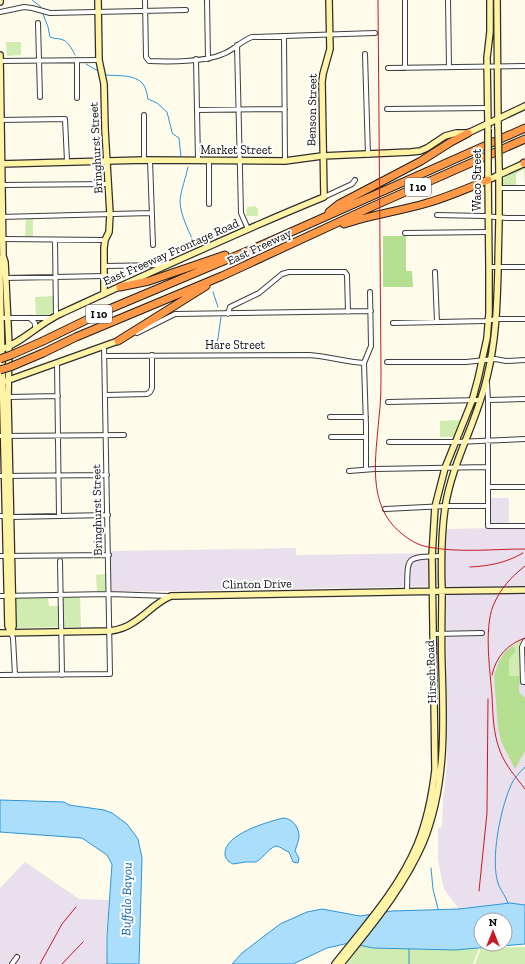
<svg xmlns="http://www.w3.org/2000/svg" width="525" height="964" font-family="'Zilla Slab',serif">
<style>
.industrial{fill:#eadfec}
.green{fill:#d1ecb1}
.forest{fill:#b4de90}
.water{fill:#abdefb;stroke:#2c95d7;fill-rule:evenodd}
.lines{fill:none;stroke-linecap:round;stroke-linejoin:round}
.stream{stroke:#2c95d7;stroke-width:1}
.street-casing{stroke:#3f3f3f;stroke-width:6}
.secondary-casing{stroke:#2e2e2e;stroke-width:8}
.highway-casing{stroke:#1d1d1d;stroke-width:9}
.street{stroke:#fff;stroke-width:4}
.secondary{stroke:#fff4a5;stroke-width:5.5}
.highway{stroke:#ff9948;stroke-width:7}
.rail{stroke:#c51a25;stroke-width:1}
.secondary-bridge-casing{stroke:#2e2e2e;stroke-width:8;stroke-linecap:butt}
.highway-bridge-casing{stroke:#1d1d1d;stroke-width:9;stroke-linecap:butt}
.secondary-bridge{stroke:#fff4a5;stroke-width:5.5}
.highway-bridge{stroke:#ff9948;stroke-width:7}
.labels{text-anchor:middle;stroke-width:4;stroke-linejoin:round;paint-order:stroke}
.shield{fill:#fff;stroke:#555;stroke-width:1}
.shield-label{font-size:11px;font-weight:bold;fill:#0c0c0c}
.street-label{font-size:12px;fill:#0c0c0c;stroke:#fff}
.water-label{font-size:13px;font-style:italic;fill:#0d65a6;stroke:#fff}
</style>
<rect width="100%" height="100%" fill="#fffbea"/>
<path class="industrial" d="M490 498H509V528H525V905L510 903 459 909 444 889 438 860V828L442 827 443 799 447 765 446 586 111 592V551L296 548V555L444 553 445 529 490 528Z
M25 862 79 899 109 900 106 936 107 964H0V888Z"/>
<path class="green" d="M6 42H21V55L7 56Z
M525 167V186L524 169 516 174V186H503V179L506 176Z
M255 206 258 209V216H246L247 207Z
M26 218H33V237H25Z
M53 296V312L47 316 36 315 35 297Z
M460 420 453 437H440V421Z
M106 574 105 584 106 586V591L97 592 96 575Z
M63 596H80L81 627H63Z
M14 597H48L49 606H58V627L15 628Z
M521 640 520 676H509V659L515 648 512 646Z
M360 945C382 949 404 948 426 948 444 948 461 949 479 948L473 964H347Z
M525 947V964H475L481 948Z"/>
<path class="forest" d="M383 236H406V271H412L413 287H383Z
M512 646 515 648V652L509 659V676H520L519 692 525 698V751L515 769 501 741 498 728 494 676 499 661 505 652Z"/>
<path class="water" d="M0 800 64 802 69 805 104 810 112 813 127 824 138 839 142 858 139 964H107V936L112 864 107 855 82 838 0 832Z
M283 818C293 818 300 829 299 838 298 843 296 847 295 851L299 858 298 863 293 862 289 852C285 851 281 847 277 846 272 845 262 859 256 862H246L233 864C229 862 226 860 225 855 223 834 268 822 283 818Z
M510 903 525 905V944L455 950 373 948 349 943 327 948 293 964H232L242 953 280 924 307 912 322 909 360 916 392 911 459 909ZM481 920H505V944H481Z"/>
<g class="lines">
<path class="stream" d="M32 0 41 7
M43 14 48 27 50 37C54 39 56 38 60 39 69 41 71 48 75 55
M86 64 98 71
M106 75C117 76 135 74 143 84 146 88 147 94 148 99L157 103 167 112 172 132 173 134 179 138 181 157
M188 167C186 178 181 189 180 200 180 216 190 233 196 247
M213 292 218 307
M214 350 217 345 221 317
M431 868 433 889 438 909
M508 903C506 897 502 892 499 886 489 862 501 804 513 781 516 776 521 771 525 767
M409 964V949"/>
<defs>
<path id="street" d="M145 0 146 57 149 61C168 62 206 62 223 54 234 50 241 41 252 37L375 33
M207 0 208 59
M448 0 449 67
M0 12 24 7 32 8 50 13 186 10
M38 23 40 97
M284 36 285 161
M237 45 241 213 248 229
M365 54 368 155
M196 59 198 161
M77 60V98
M0 61 99 60
M388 68 525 66
M405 68V0
M387 109 488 108
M197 110 285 109
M144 115V160
M1 120 65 119 67 161
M150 160 153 245
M209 161V204
M2 185 109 184
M499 188H525
M324 197 352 184 355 180
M437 215 484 216 507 218H525
M0 217 151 213
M405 233 488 232
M3 239 105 240
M55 240 56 316
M104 266 165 265
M489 267H525
M435 272 437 322
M5 278 104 276
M228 314 230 307 259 293 282 274 289 272H345L347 275 348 312
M1 318H52
M30 318 35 323V329
M393 323 485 321 497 319H525
M137 333 175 314 371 311
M105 356 309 355C328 356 345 362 364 363
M387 362H466L495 359 506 361 525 360
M57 363 59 515
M487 383 488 400V526H525
M106 395 147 394 150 392 152 388V355
M9 397 58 396
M488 400 525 399
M388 402 481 400
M330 417H366
M0 436 124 435
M331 437H366
M389 442H455L525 439
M366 469V426L364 363 371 346 370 292
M349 471 375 469 488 467
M0 476 107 475
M488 487H525
M385 509 446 506H488
M0 516 11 517 108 515
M0 556 109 555
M60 561 62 675
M407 591C408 557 404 557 441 556
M0 596 109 594 168 596
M11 633 13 638 15 675
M433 634 482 633
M525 641 522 647 523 682H525
M0 675 110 674 104 346
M12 964 17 957"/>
<path id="secondary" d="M98 0 99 60 104 84 105 129 110 214 109 232 105 240 104 248V294
M497 0 498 127
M0 2V0
M0 55 3 256 5 262 9 346 8 401 13 626 11 633
M488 126 487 58 490 32V0
M0 164 144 160 285 161 322 156 411 152 420 151 427 148 445 136 456 133H468L525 106
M488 180 525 163
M3 256 1 262 0 278 8 626 11 633
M0 350C22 343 38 324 60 314 147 274 235 233 324 197L322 82 323 74 330 49 329 0
M6 381 118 341
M0 633 110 631C118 630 127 627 134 622 147 614 156 602 171 596L448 591 525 590
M335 964C365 926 398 890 417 845 427 821 432 796 435 770L432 556 435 507 445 468 472 401 478 379 487 338 489 313V267L488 173
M341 964C371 926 403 889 423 843 446 787 444 727 442 666 441 641 442 616 442 591 441 563 441 536 445 508 452 462 477 422 487 377 496 340 497 307 498 269 498 251 499 233 499 215 499 200 499 185 499 169"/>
<path id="highway" d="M524 163H525
M329 212 339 204 421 161 451 142 468 133
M344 224C371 215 400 211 427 203 448 197 468 188 488 180
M120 287 149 281 225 255
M43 341 107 310 264 244 525 128
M118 341 206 286
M43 353 76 337 222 276 369 208 525 139"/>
</defs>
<use href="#street" class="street-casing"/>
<use href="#secondary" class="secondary-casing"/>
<use href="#highway" class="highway-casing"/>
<use href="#street" class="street"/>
<use href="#secondary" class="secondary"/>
<use href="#highway" class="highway"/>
<path class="rail" d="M378 0 381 371C381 386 381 402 379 417 376 456 366 505 401 533 409 540 418 545 428 547 459 553 493 549 525 549
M525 566C511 577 500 589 493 606 484 630 490 670 492 696 493 715 493 733 500 751 505 765 516 777 525 789
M470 567C489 566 506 563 523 553
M492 675C496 656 508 644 525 638
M479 891 487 813 488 699
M40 964 62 924 76 907
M62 964 83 942"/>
<defs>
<path id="secondary-bridge" d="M498 127 499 169
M488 129V173"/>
<path id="highway-bridge" d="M0 359 11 355 43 341
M0 370 10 367 43 353"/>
</defs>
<use href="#secondary-bridge" class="secondary-bridge-casing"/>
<use href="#highway-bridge" class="highway-bridge-casing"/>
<use href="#secondary-bridge" class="secondary-bridge"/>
<use href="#highway-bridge" class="highway-bridge"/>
</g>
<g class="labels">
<g class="shield">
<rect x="405" y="178" width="26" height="18" rx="3"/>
<rect x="86" y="305" width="26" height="18" rx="3"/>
</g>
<g class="shield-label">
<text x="418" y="191">I 10</text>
<text x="99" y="318">I 10</text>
</g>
<g class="street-label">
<text transform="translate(312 110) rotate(-89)" y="4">Benson Street</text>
<text transform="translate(96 148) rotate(-93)" y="4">Bringhurst Street</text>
<text x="236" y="154">Market Street</text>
<text transform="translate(477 180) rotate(-90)" y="4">Waco Street</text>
<text transform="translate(259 247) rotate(-25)" y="4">East Freeway</text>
<text transform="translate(171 252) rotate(-24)" y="4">East Freeway Frontage Road</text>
<text x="235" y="349">Hare Street</text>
<text transform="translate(97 510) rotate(-91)" y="4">Bringhurst Street</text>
<text transform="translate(257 584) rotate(-1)" y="4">Clinton Drive</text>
<text transform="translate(431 672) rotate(-92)" y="4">Hirsch Road</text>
</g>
<g class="water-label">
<text transform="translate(126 899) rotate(-89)" y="5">Buffalo Bayou</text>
</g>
</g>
<g transform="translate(493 932)"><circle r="19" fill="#ffffff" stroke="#9e9e9e"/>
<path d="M0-3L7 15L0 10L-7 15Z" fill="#c51a25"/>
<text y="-6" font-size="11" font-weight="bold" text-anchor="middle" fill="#0c0c0c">N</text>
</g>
</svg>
